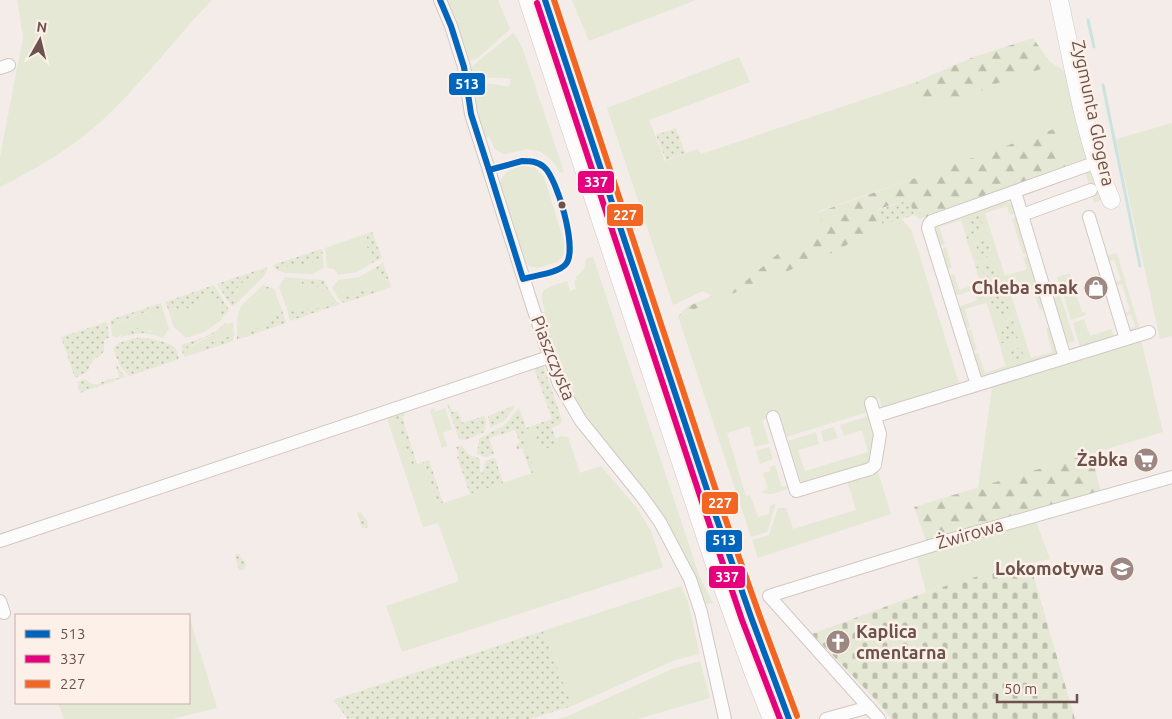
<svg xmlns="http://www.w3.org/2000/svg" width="1172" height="719" font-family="Ubuntu,sans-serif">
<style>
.grass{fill:#e5e8d4}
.forest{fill:url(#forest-firs)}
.cemetery{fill:url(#cemetery-stones)}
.park{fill:url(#park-dots)}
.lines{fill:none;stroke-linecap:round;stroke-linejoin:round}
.stream{stroke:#cbe3e0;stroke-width:3}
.street-casing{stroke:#d1c7c3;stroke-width:14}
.secondary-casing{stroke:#d2c8c4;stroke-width:19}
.street{stroke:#fdfcfc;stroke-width:12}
.secondary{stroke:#fdfcfc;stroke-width:18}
.bus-1-casing{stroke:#fcf0e8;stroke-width:10}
.bus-2-casing{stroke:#fcf0e8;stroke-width:10}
.bus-3-casing{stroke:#fcf0e8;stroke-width:10}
.bus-1{stroke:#0065bd;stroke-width:6}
.bus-2{stroke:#e5007d;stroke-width:6}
.bus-3{stroke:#f26522;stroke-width:6}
.bus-dot{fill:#6d514c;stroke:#fcf0e8;stroke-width:2}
.labels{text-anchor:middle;stroke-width:5;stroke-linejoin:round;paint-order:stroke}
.street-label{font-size:18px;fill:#6d514c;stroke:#fcf0e8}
.poi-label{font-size:18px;font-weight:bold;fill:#6d514c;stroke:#fcf0e8;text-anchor:end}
.line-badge{stroke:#fcf0e8;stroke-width:2}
.badge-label{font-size:14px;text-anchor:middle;font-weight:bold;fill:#fff}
</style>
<defs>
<pattern id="forest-firs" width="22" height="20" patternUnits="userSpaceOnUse" patternTransform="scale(1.25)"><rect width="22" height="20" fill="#e5e8d4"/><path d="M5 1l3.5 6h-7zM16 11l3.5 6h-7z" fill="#bebeae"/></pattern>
<pattern id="cemetery-stones" width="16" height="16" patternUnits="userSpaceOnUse" patternTransform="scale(1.25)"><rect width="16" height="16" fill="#e5e8d4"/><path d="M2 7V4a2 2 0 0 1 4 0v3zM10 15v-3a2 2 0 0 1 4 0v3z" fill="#bebeae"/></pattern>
<pattern id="park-dots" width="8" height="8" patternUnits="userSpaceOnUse" patternTransform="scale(1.25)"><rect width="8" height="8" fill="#e5e8d4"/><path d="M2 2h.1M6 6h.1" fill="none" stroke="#bebeae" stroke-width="1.8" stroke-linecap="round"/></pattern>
</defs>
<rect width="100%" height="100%" fill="#f4ece8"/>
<path class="grass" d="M17 0H212C178 35 150 73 115 108 82 142 42 166 0 187V157L23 37Z
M448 0H498L510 29 478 58 469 61Z
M572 0H696L589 41Z
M513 33 515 35 522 47 564 172 560 173C553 158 540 147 523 150 516 151 510 153 503 154L495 149 489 137 484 138 476 109V87C487 81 497 85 509 87L511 79C498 76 485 80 473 75L470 68Z
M739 57 750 82 649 120 665 161 697 149 701 154 916 82 919 98 970 100 986 87 1041 69 1049 61 1064 71 1089 161 1066 169 1054 130 819 211 826 234 780 252 747 280 712 296 703 291 673 305 607 108Z
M1172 123V336L1160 339 1116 140 1120 138Z
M523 165 534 167 544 177 565 245 563 256 557 262 537 268 529 266 525 262 500 187C499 174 512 168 523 165Z
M1092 170 1101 200 1094 203 1085 171Z
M1006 202 1012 204 1015 214 1010 215 1007 206 985 213 1005 276 1027 269 1023 257 1029 256 1045 308 1040 310 1033 289 1011 295 1031 358 1052 352 1046 328 1051 327 1058 352 1056 354 983 377 980 376 973 354 978 353 985 373 1006 366 1001 351 1021 348 1001 349 1000 344 1018 338 1011 318 1000 325 1005 341 999 343 987 304 993 303 1003 291 986 303 965 309 970 327 965 329 959 307 977 300 974 290 958 295 955 294 949 276 954 274 959 290 980 283 976 268 995 265H975V263L992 255 988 239 974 240 979 258 973 260 967 241V239L984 228 965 233 961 220 939 227 945 244 940 246 935 229 937 225Z
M1016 217 1027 253 1023 254 1012 219Z
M902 219 912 231 959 383 882 407 879 398 865 402 868 412 786 437 780 415 762 420 769 443 755 447 749 426 727 433 746 496 750 495 758 517 769 514 770 506 776 503 767 532 751 537 678 316 834 252 883 225Z
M369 233 365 240 372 252V263L357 272 338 275 334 269 327 268 325 248Z
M946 247 952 268 947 269 941 249Z
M1117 253 1139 327V329L1132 332 1128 329 1135 326 1131 314 1124 317 1123 313 1130 311 1122 284 1114 286 1113 283 1121 280 1114 260 1107 261 1105 256Z
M323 257 324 268 312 274 286 273 276 270C292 264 308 266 323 257Z
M593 257 699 575 713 603 704 605C691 561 671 523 643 488 622 460 596 434 578 404 561 376 551 344 541 313L545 311C536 287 547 288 567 281L570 291 576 289 574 281 577 280 576 277 584 269 586 258Z
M375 268 379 277 390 283 391 287 383 290 366 289 340 300 332 288 338 280 359 277Z
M267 271 264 276 236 304 233 297C237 283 254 274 267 271Z
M1070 273 1073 283H1076L1077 285 1054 293 1060 287 1057 277Z
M285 277 305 279 301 282V285L304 287 312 286 328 289 337 302 320 308 287 309 279 287Z
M271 288 274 289 282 310C264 320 261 333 237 336 238 323 235 313 244 303L249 304 263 290Z
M1075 290 1082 312H1085L1086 315 1071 320 1063 293Z
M207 294 214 295C224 302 220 310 220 321L204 332 186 338 174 327 168 309 192 308 200 303Z
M1060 295 1075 341 1067 344 1053 298Z
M158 310H163L169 329 163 338 154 335 150 330 121 335 117 338 112 336 111 328C124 319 143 312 158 310Z
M1084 319 1090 336 1111 329 1114 336 1080 347 1073 323Z
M233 322 234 336 215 340 207 344 197 353 184 357V351L187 348 209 337 225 323 228 324Z
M971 330 977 350 973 351 967 331Z
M1141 340 1163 432 978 488 992 387Z
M434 408 435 412 445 408 452 429 443 433 447 446 442 448 430 410Z
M395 415 412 466 423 462 438 505 535 472 522 434 534 430 539 445 557 443 555 438 562 436 568 437 580 473 601 466 637 508 651 531 663 567 402 652 386 606 459 581 438 523 423 527 387 418Z
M869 416 874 435 870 461 866 464 807 482 801 481 788 441 816 432 819 444 798 450 805 471 868 452 862 430 844 436 840 425Z
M834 427 838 438 824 442 821 431Z
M769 447 773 459 760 464 756 451Z
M775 465 782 487 790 485V487C782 492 768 497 761 492L768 489 763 473 770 471V467Z
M878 472 891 514 758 558 752 540 769 535 778 508H786L793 529 856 510 847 481Z
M1036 521 1050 559 1008 568 926 592 916 555Z
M681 586 688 602 700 654 675 660 572 706 543 631Z
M189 616 217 708 171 719H64L58 703H189Z
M700 661 710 698 638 719H558L568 716 672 669Z"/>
<path class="forest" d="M1033 38 1049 61 1041 69 986 87 970 100 932 102 919 98 916 82 971 58Z
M1054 129 1066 169 920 219 914 215 909 200 878 209 883 225 834 252 678 316 687 307 747 280 780 252 825 234 819 212Z
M1091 453 1101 493 926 541 914 507Z"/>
<path class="cemetery" d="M1030 564 1075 719H892L875 699 812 634C883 608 955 578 1030 564Z"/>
<path class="park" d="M676 128 685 153 666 160 656 135Z
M909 200 914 215 883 225 878 210Z
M979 214 984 228 967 239 965 233 971 231 967 219Z
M372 232 382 258 372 263V252L364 244 369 233Z
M974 239H988L992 255 975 263 974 260 979 258Z
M322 249 323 257C308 266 292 264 276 270L273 265Z
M383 263 390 283 379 277 375 268Z
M975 265H995L1000 280 986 281 982 267 976 268Z
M267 267V271C254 274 236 283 233 297L236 304 232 307 217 284Z
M305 279 324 280 328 289 312 286 302 287 301 283Z
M214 285 229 310 220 321 221 303 214 295 207 294 197 306 192 308 168 309 165 302Z
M263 285 271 288 263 290 248 304 244 303Z
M371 289 383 290 344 303 340 300 358 291Z
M1004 291 1010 314 996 315 993 303 987 304 986 303Z
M337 302 340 304 290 321 287 309 320 308Z
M161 303 163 310C146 310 124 318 111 328L110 320Z
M282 310 286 323 237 340V336C261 333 264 319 282 310Z
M1012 318 1018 338 1000 344 999 343 1004 341 1000 325Z
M107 322 109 337 104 341V351L100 356 93 359 87 372 75 378 61 337Z
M137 328 146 329 154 335 141 333 120 337 127 331Z
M216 331C207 340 186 343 183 355L181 345 205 337Z
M234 336 233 341 197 353C207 342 219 338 234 336Z
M136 338C144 337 171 342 175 348 177 350 178 356 179 359L129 376 120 366 113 349 119 343Z
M1021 348 1025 360 1011 361 1007 350 1002 351 1001 349Z
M115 363 125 377 80 393 77 382 85 379C95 387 96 385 106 380 110 378 114 379 119 378V375Z
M543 365 562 420 560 424 552 428 557 443 548 448 539 445 534 430 522 434 535 472 531 473 522 448 517 450 516 445 520 443 515 430 489 438 494 454 486 457 477 454 479 439 504 425 519 408 526 428 552 419 534 368Z
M449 403 452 412 458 411 462 423 484 416 486 422 484 432 466 440 459 439 447 404Z
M516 405 505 420 490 428 488 416Z
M404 413 405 415 402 417 417 464 412 466 395 415Z
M462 446 468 454 480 459V472L483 473 485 461 495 458 503 483 470 494 457 457 459 456 456 447Z
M429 460 443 503 438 505 423 462Z
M357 512 361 513 368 522 367 528H362Z
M235 554H239L246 564 244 570H239L235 556Z
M543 631 572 706 530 719H348L333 700Z"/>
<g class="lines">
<path class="stream" d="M1088 20 1094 47
M1103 85 1140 266"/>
<defs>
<path id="street" d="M440 0 451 26 464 67 471 114 534 311 559 384 581 421 643 498 660 522 690 579 701 612 725 719
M0 68 9 65
M1015 192 1065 358
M1022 215 1091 190
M1089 217 1126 339
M977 385 928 228 929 224 932 221 1097 162
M876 416 1149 332
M773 417 796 491 870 469 875 465 880 434 871 403
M0 541 549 357
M0 601 4 613
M826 719 869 707
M879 719 769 596 953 539 1172 477"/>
<path id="secondary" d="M528 0 717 571 753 671 772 719
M545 0C594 149 642 297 692 446 723 537 753 629 789 719
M1059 0C1074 67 1084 136 1111 200"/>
</defs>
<use href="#street" class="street-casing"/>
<use href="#secondary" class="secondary-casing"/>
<use href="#street" class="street"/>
<use href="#secondary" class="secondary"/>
<defs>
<path id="bus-1" d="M440 0 451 26 464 67 471 114 489 170
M545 0 715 514 751 617 789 719
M522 161C530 161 537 161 544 167 557 178 578 249 566 264 557 274 535 275 523 279L489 170Z"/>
<path id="bus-2" d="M537 3 707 517 742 620 780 719"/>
<path id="bus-3" d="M554 0 723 512 759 614 797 716"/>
</defs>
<use href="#bus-1" class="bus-1-casing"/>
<use href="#bus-2" class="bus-2-casing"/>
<use href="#bus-3" class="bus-3-casing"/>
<use href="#bus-1" class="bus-1"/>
<use href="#bus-2" class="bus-2"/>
<use href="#bus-3" class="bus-3"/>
</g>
<defs>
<symbol id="shop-disc" viewBox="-11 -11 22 22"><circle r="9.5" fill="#9c8783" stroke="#fcf0e8"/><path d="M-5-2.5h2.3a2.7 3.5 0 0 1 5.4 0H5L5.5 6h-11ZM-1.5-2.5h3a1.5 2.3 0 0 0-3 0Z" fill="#fff"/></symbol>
<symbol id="supermarket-disc" viewBox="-11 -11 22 22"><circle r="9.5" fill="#9c8783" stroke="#fcf0e8"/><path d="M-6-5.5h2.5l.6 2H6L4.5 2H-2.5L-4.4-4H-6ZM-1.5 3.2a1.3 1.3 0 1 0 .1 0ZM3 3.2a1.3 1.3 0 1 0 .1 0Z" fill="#fff"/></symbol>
<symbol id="school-disc" viewBox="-11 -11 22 22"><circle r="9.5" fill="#9c8783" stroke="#fcf0e8"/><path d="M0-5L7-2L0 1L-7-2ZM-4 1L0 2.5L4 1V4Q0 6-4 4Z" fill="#fff"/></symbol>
<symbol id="church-disc" viewBox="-11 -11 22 22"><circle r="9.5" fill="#9c8783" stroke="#fcf0e8"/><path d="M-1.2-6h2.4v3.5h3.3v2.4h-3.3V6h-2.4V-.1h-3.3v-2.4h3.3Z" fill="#fff"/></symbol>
</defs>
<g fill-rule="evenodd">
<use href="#shop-disc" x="1082" y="274" width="28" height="28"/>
<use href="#supermarket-disc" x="1132" y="446" width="28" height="28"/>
<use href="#school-disc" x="1108" y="555" width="28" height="28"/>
<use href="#church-disc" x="824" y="628" width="28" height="28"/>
</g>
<circle class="bus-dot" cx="562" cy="205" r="4.5"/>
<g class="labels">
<g class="street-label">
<text transform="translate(1093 113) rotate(78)" y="6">Zygmunta Glogera</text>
<text transform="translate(553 358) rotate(68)" y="6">Piaszczysta</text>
<text transform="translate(970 534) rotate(-16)" y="6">Żwirowa</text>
</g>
<g class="poi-label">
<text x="1078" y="294">Chleba smak</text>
<text x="1128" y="466">Żabka</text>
<text x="1104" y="575">Lokomotywa</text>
<text x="856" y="638" text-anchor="start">Kaplica<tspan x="856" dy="21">cmentarna</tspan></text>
</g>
</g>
<g class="line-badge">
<rect x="448" y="72" width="38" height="24" rx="5" fill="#0065bd"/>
<rect x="577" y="170" width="38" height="24" rx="5" fill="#e5007d"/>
<rect x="606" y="203" width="38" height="24" rx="5" fill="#f26522"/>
<rect x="701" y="491" width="38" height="24" rx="5" fill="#f26522"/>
<rect x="705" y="529" width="38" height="24" rx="5" fill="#0065bd"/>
<rect x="708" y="565" width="38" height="24" rx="5" fill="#e5007d"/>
</g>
<g class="badge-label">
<text x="467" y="89">513</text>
<text x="596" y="187">337</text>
<text x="625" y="220">227</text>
<text x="720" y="508">227</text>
<text x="724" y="545">513</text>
<text x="727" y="582">337</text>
</g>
<rect x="15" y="614" width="175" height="90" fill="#fcf0e8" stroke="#c3b0aa"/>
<rect x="25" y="630" width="25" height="8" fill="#0065bd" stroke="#c3b0aa"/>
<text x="60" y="639" font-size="15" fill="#6d514c">513</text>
<rect x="25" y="655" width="25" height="8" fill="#e5007d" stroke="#c3b0aa"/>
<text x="60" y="664" font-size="15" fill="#6d514c">337</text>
<rect x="25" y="680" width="25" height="8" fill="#f26522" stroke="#c3b0aa"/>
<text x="60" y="689" font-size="15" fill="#6d514c">227</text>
<g transform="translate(40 40) rotate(8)" stroke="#fcf0e8" stroke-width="4" paint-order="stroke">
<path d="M0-4L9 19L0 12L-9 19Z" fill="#6d514c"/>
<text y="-8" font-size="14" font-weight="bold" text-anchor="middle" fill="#6d514c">N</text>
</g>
<path d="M997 694v8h80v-8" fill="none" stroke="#6d514c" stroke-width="2.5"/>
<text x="1004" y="694" font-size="15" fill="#6d514c" stroke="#fcf0e8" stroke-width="4" paint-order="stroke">50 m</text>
</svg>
